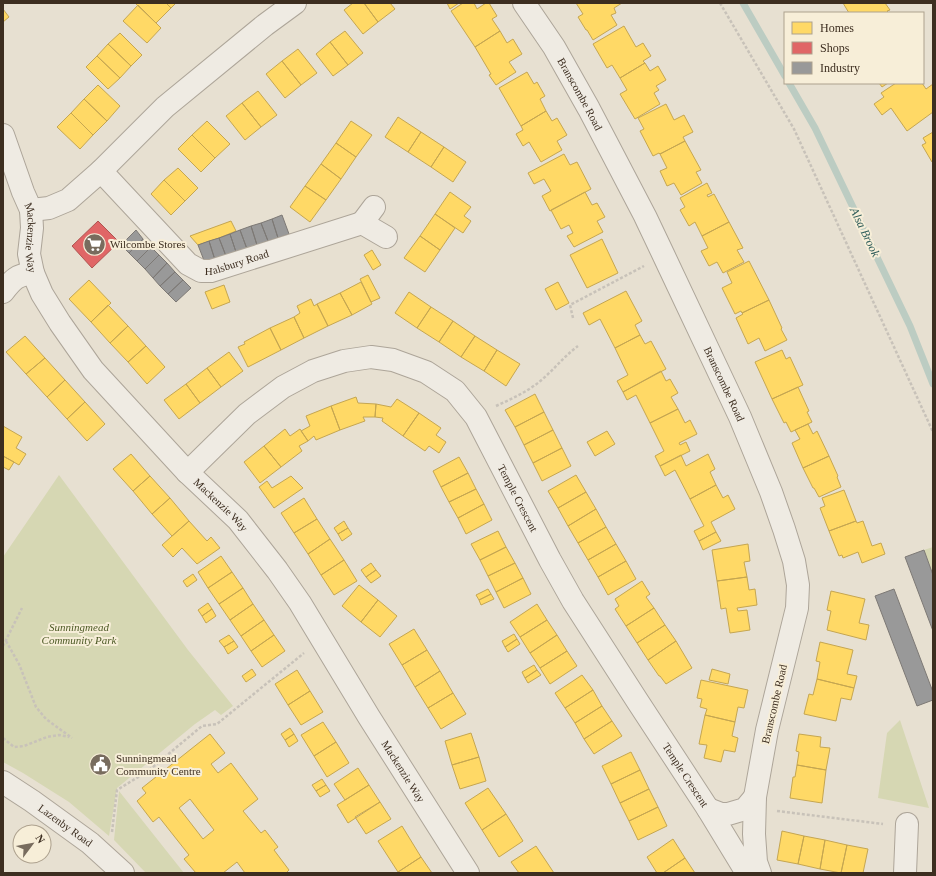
<svg xmlns="http://www.w3.org/2000/svg" width="936" height="876" font-family="'Times New Roman',serif">
<style>
.green{fill:#d6d7b3}
.homes{fill:#ffd966;stroke:#c5a651;fill-rule:evenodd}
.shops{fill:#e06666;stroke:#af5551}
.industry{fill:#999;stroke:#7d7975}
.lines{fill:none;stroke-linecap:round;stroke-linejoin:round}
.stream{stroke:#bcccc2;stroke-width:7}
.minor-casing{stroke:#ada599;stroke-width:24}
.path{stroke:#c8c2b9;stroke-width:2.5;stroke-dasharray:3 2;stroke-linecap:butt}
.minor{stroke:#efebe3;stroke-width:22}
.labels{text-anchor:middle;stroke-width:4;stroke-linejoin:round;paint-order:stroke}
.street-label{font-size:11px;fill:#3d2e20;stroke:#f7eed8}
.poi-label{font-size:11px;fill:#3d2e20;stroke:#f7eed8;text-anchor:start}
.park-label{font-size:11px;font-style:italic;fill:#4d5a26;stroke:#f7eed8}
.water-label{font-size:12px;font-style:italic;fill:#2f5d5a;stroke:#f7eed8}
</style>
<rect width="100%" height="100%" fill="#e7e0d1"/>
<path class="green" d="M59 475 188 650 233 706 221 715 215 710 195 724 117 788 109 836 69 802 23 773 3 762V557Z
M933 547V575L924 550Z
M900 720 929 808 878 798 887 733Z
M119 791 184 873H146L114 840Z"/>
<path class="homes" d="M135 3H166L171 8 156 23Z
M166 3H176L171 8Z
M353 3H364L378 22 363 34 344 10Z
M364 3H390L395 9 378 22Z
M447 3H459L450 9Z
M463 3H474L477 9 486 3H489L497 16 492 19 500 31 475 47 451 11Z
M576 3H622L614 8 616 13 611 15 617 25 593 40 587 30H586L578 17 583 14Z
M843 3H885L890 10 887 11 889 13H849Z
M138 5 161 28 147 43 123 21Z
M3 9 9 17 3 22Z
M624 26 636 47 643 43 651 56 643 61 645 63 620 78 612 65 607 68 593 44Z
M345 31 363 53 348 65 330 42Z
M500 31 507 43 513 39 522 54 509 62 516 72 496 85 489 75 491 74 475 47Z
M120 33 142 55 131 66 108 44Z
M330 42 348 65 333 76 316 54Z
M108 44 131 66 120 78 97 56Z
M298 49 317 73 301 85 282 61Z
M97 56 120 78 108 89 86 67Z
M282 61 301 85 285 98 266 74Z
M645 63 650 71 658 66 666 80 656 86 659 90 654 93 660 104 635 119 620 94 627 90 620 78Z
M527 72 534 84 537 82 545 96 540 99 546 111 521 126 499 88Z
M879 83H888L882 87Z
M896 83H922L926 89 933 84V112L907 131 891 108 882 115 874 104 884 97 881 93Z
M98 85 120 106 107 121 84 99Z
M258 91 277 115 261 127 242 103Z
M84 99 107 121 93 135 71 113Z
M242 103 261 127 245 140 226 116Z
M666 104 674 120 684 115 693 132 683 137 685 141 660 154 659 153 653 156 640 131 644 129 638 118Z
M546 111 552 121 557 118 567 135 557 141 562 150 541 162 529 142 523 146 516 134 523 130 521 126Z
M71 113 93 135 80 149 57 127Z
M398 117 421 132 408 152 385 137Z
M207 121 230 144 215 158 192 135Z
M351 121 372 135 356 157 336 143Z
M421 132 444 147 431 167 408 152Z
M933 132V162H932L922 145 926 143 923 138Z
M192 135 215 158 201 172 178 149Z
M685 141 701 170 696 172 702 183 681 195 674 183 667 186 660 171 667 168 660 154Z
M336 143 356 157 341 179 321 164Z
M444 147 466 162 453 182 431 167Z
M564 154 570 165 577 162 591 189 550 211 542 196 551 191 544 179 534 184 528 173Z
M321 164 341 179 326 200 305 186Z
M178 168 198 188 185 201 164 180Z
M164 180 185 201 171 215 151 194Z
M707 183 712 193 707 195 708 197 714 194 729 222 702 236 695 222 689 226 680 210 685 207 680 198Z
M305 186 326 200 310 222 290 207Z
M450 192 471 207 464 216 471 221 463 233 435 214Z
M585 192 592 205 597 203 605 217 597 221 603 232 574 247 567 236 573 233 569 225 561 229 551 210Z
M435 214 455 228 440 250 420 236Z
M231 221 236 231 219 238 198 245 190 236Z
M729 222 743 248 737 250 744 262 723 273 717 262 709 266 701 251 708 248 702 236Z
M420 236 440 250 425 272 404 258Z
M602 239 618 273 587 288 570 255Z
M372 250 381 265 373 270 364 255Z
M749 261 769 300 742 313 741 311 735 314 722 288 732 283 727 272Z
M368 275 380 298 371 302 360 279Z
M89 280 111 303 91 322 69 299Z
M361 282 372 304 352 315 340 293Z
M558 282 569 303 556 310 545 289Z
M224 285 230 302 212 309 205 292Z
M626 291 642 321 635 325 640 335 615 348 600 319 589 325 583 313Z
M409 292 431 307 417 328 395 313Z
M340 293 352 315 328 326 317 304Z
M311 299 314 306 317 304 328 326 304 338 294 317 300 313 297 306Z
M769 300 782 328 781 329 787 340 765 351 759 338 748 344 736 318 743 314 742 313Z
M108 305 128 326 110 343 91 322Z
M431 307 453 321 439 342 417 328Z
M294 317 304 338 281 350 270 328Z
M453 321 475 336 461 357 439 342Z
M128 326 146 346 128 362 110 343Z
M270 328 281 350 248 367 238 347 245 344 244 342Z
M640 335 645 344 651 341 666 369 623 392 617 381 628 375 615 348Z
M25 336 45 358 26 374 6 352Z
M475 336 497 350 484 371 461 357Z
M146 346 165 367 147 384 128 362Z
M497 350 520 364 506 386 484 371Z
M782 350 786 359 790 357 803 385 772 399 755 362Z
M229 352 243 371 221 387 207 368Z
M45 358 65 380 47 397 26 374Z
M207 368 221 387 200 403 186 384Z
M661 371 666 381 670 379 678 393 671 397 678 409 650 423 636 395 627 400 623 392Z
M65 380 85 402 67 419 47 397Z
M186 384 200 403 179 419 164 400Z
M798 387 809 411 807 412 812 422 791 432 786 422 784 423 772 399Z
M535 394 544 412 515 427 505 410Z
M356 397 358 403 376 404 375 417H363L365 421 340 430 331 406Z
M397 399 419 413 403 436 382 421 383 418 375 417 376 404 391 407Z
M85 402 105 424 87 441 67 419Z
M331 406 340 430 316 440 314 436 308 441 301 431 310 426 306 416Z
M678 409 685 423 690 420 697 434 679 443 680 445 686 442 690 451 660 466 655 456 664 451 650 423Z
M544 412 553 430 524 445 515 427Z
M419 413 441 428 436 435 446 442 439 453 429 446 425 451 403 436Z
M808 424 813 434 817 431 829 456 803 468 792 443 800 439 795 430Z
M3 426 22 437 16 448 26 454 19 465 3 456Z
M285 429 290 436 300 429 308 441 299 446 302 451 281 467 264 446Z
M553 430 562 448 533 463 524 445Z
M607 431 615 444 595 456 587 442Z
M264 446 281 467 260 483 244 462Z
M562 448 571 466 542 481 533 463Z
M131 454 150 476 133 491 113 469Z
M708 454 715 469 710 472 716 485 690 499 675 470 665 476 660 466 681 455 686 466Z
M3 456 14 462 9 470 3 467Z
M829 456 838 476 837 477 841 487 819 497 814 488H813L803 468Z
M459 457 468 473 441 487 433 471Z
M468 473 476 489 449 502 441 487Z
M576 475 586 492 558 508 548 491Z
M150 476 170 498 152 514 133 491Z
M291 476 303 488 274 508 259 487 267 481 272 488Z
M716 485 723 498 728 495 735 509 711 522 716 532 699 541 694 531 704 526 690 499Z
M476 489 484 504 458 518 449 502Z
M844 490 856 521 829 531 820 508 825 506 822 498Z
M586 492 596 509 568 526 558 508Z
M170 498 189 521 172 536 152 514Z
M304 498 317 519 294 533 281 513Z
M484 504 492 520 466 534 458 518Z
M596 509 606 527 578 543 568 526Z
M317 519 330 539 308 554 294 533Z
M189 521 207 541 211 537 220 548 197 564 182 548 173 557 162 545Z
M344 521 348 528 338 534 334 528Z
M856 521 857 523 863 521 872 546 881 543 885 554 862 563 858 552 843 558 842 555 839 556 829 531Z
M606 527 616 544 588 560 578 543Z
M348 528 352 534 342 541 338 534Z
M498 531 506 547 480 560 471 544Z
M716 532 721 541 703 550 699 541Z
M330 539 344 560 321 575 308 554Z
M616 544 626 561 598 577 588 560Z
M748 544 750 561 744 562 747 577 717 581 712 550Z
M506 547 515 563 488 576 480 560Z
M221 556 232 572 208 588 198 572Z
M344 560 357 581 334 595 321 575Z
M626 561 636 579 608 595 598 577Z
M371 563 376 570 366 577 361 570Z
M515 563 523 578 496 592 488 576Z
M376 570 381 576 371 583 366 577Z
M232 572 243 588 219 604 208 588Z
M193 574 197 580 187 587 183 581Z
M747 577 749 590 755 589 757 605 737 608 738 611 747 610 750 630 730 633 726 608 721 609 717 581Z
M523 578 531 594 504 608 496 592Z
M642 581 650 594 646 597 654 608 626 626 615 609 619 606 615 599Z
M359 585 378 600 361 622 342 606Z
M243 588 253 604 230 620 219 604Z
M488 589 491 594 479 600 476 595Z
M831 591 865 599 859 623 869 625 866 640 827 630 831 611 827 610Z
M491 594 494 599 481 605 479 600Z
M378 600 397 616 380 637 361 622Z
M208 603 212 609 202 616 198 610Z
M253 604 264 620 241 636 230 620Z
M537 604 547 620 520 637 510 622Z
M654 608 665 625 637 643 626 626Z
M212 609 216 616 206 623 202 616Z
M264 620 274 635 251 651 241 636Z
M547 620 557 635 530 653 520 637Z
M665 625 676 641 648 660 637 643Z
M414 629 427 650 402 665 389 644Z
M514 634 517 639 505 647 502 641Z
M229 635 234 641 224 647 219 641Z
M274 635 285 651 262 667 251 651Z
M557 635 567 651 540 668 530 653Z
M517 639 520 644 508 652 505 647Z
M234 641 238 647 228 654 224 647Z
M676 641 692 668 666 684 660 676H659L648 660Z
M820 642 853 650 847 674 857 676 854 688 817 679 820 662 816 661Z
M427 650 440 671 415 687 402 665Z
M567 651 577 666 550 684 540 668Z
M534 665 537 670 525 678 522 672Z
M252 669 256 675 246 682 242 676Z
M712 669 730 674 728 684 709 680Z
M297 670 310 691 288 705 275 684Z
M537 670 541 675 528 683 525 678Z
M440 671 453 693 428 708 415 687Z
M582 675 593 690 565 708 555 693Z
M817 679 854 688 851 700 841 698 836 721 804 714 809 694 813 695Z
M701 680 748 690 744 708 738 707 735 722 705 715 707 709 700 707 702 699 697 698Z
M593 690 602 706 575 723 565 708Z
M310 691 323 712 301 725 288 705Z
M453 693 466 714 441 729 428 708Z
M602 706 612 721 584 739 575 723Z
M705 715 735 722 732 736 738 738 735 752 724 750 721 762 704 758 707 745 699 744Z
M612 721 622 736 594 754 584 739Z
M323 722 336 742 314 756 301 735Z
M290 728 294 734 285 740 281 734Z
M471 733 479 757 452 765 445 741Z
M210 734 225 753 211 764 218 773 231 763 258 799 243 811 261 833 265 830 278 847 274 850 289 870 286 873H245L237 862 223 873H196L184 859 189 855 159 817 153 822 137 801 146 793 142 788ZM190 799 214 830 203 839 179 808Z
M294 734 298 741 289 747 285 740Z
M799 734 821 737 820 747 830 748 826 770 797 765 799 752 796 751Z
M336 742 349 763 327 777 314 756Z
M631 752 640 770 611 784 602 766Z
M479 757 486 781 460 789 452 765Z
M797 765 826 770 822 803 790 798 793 777H795Z
M358 768 369 785 345 800 334 784Z
M640 770 649 789 620 803 611 784Z
M322 779 326 785 316 791 312 785Z
M326 785 330 791 320 797 316 791Z
M369 785 380 802 348 823 337 805Z
M488 788 506 814 482 830 465 803Z
M649 789 658 807 629 821 620 803Z
M380 802 391 819 366 834 355 817Z
M658 807 667 826 638 840 629 821Z
M506 814 523 841 499 857 482 830Z
M402 826 421 857 398 872 378 841Z
M782 831 804 836 798 864 777 860Z
M804 836 825 840 820 869 798 864Z
M673 839 685 858 663 873H657L647 857Z
M825 840 847 845 841 873 820 869Z
M847 845 868 849 863 873H841Z
M536 846 554 873H519L511 862Z
M421 857 432 873H398V872Z
M685 858 695 873H663Z"/>
<path class="shops" d="M98 221 119 242 92 268 72 246Z"/>
<path class="industry" d="M282 215 289 234 278 238 272 219Z
M272 219 278 238 268 241 261 223Z
M261 223 268 241 257 245 251 226Z
M251 226 257 245 247 249 240 230Z
M136 230 143 239 129 253 121 245Z
M240 230 247 249 236 252 230 234Z
M230 234 236 252 226 256 219 238Z
M219 238 226 256 215 260 209 241Z
M143 239 151 247 137 261 129 253Z
M209 241 215 260 205 263 198 245Z
M151 247 159 255 145 269 137 261Z
M159 255 167 263 153 278 145 269Z
M167 263 175 272 160 286 153 278Z
M175 272 183 280 168 294 160 286Z
M183 280 191 288 176 302 168 294Z
M924 550 933 575V631L905 557Z
M894 589 933 692V700L917 706 875 596Z"/>
<g class="lines">
<path class="stream" d="M743 3 785 76
M789 83 815 128 910 326 933 384"/>
<defs>
<g id="minor">
<path id="s1" d="M524 3 554 47 589 109 645 216 664 256 740 417 771 492 784 529 794 561 798 585 797 608 767 730 755 797 754 834 756 862 760 873"/>
<path id="s2" d="M3 135 23 192 31 210 32 228 29 254 33 273 42 294 60 323 93 370 187 472 238 520 277 570 300 603 369 717 468 873"/>
<path id="s3" d="M101 171 188 264 201 271H211L362 223"/>
<path d="M374 207 362 223 386 237"/>
<path d="M31 210 49 208 68 200 101 171 165 107 265 25 295 3"/>
<path d="M3 292C13 279 17 275 33 273"/>
<path id="s4" d="M187 472 195 465 247 414 283 387 313 371 344 361 371 357 393 360 426 372 455 391 476 417 550 560 573 601 638 702 708 809 747 873"/>
<path id="s5" d="M3 782 32 801 90 843 123 873"/>
<path d="M708 809 721 814H728L745 809 755 797"/>
<path d="M905 873 907 824"/>
</g>
</defs>
<use href="#minor" class="minor-casing"/>
<path class="path" d="M720 3 794 129 933 432
M573 318 570 305 644 266
M496 406C511 399 527 392 539 382 553 371 563 357 578 346
M6 641 19 664 36 707 46 719 72 738
M3 646 22 608
M3 738 14 747 24 746 47 737 59 735 69 737
M777 811 883 824
M112 832 117 790 148 771 202 726 217 724 304 653"/>
<use href="#minor" class="minor"/>
</g>
<defs>
<symbol id="supermarket-disc" viewBox="-11 -11 22 22"><circle r="9.5" fill="#786c5e" stroke="#f7eed8"/><path d="M-6-5.5h2.5l.6 2H6L4.5 2H-2.5L-4.4-4H-6ZM-1.5 3.2a1.3 1.3 0 1 0 .1 0ZM3 3.2a1.3 1.3 0 1 0 .1 0Z" fill="#fff"/></symbol>
<symbol id="civic-disc" viewBox="-11 -11 22 22"><circle r="9.5" fill="#786c5e" stroke="#f7eed8"/><path d="M-.6-6.5H3V-4.5H.6V-3L4-1V1h2V6H-6V1h2V-1L-.6-3ZM-1.2 2.5V6h2.4V2.5Z" fill="#fff"/></symbol>
</defs>
<g fill-rule="evenodd">
<use href="#supermarket-disc" x="82" y="232" width="25" height="25"/>
<use href="#civic-disc" x="88" y="752" width="25" height="25"/>
</g>
<g class="labels">
<g class="street-label">
<text dy="4" stroke="none"><textPath href="#s1" startOffset="107">Branscombe Road</textPath></text>
<text dy="4" stroke="none"><textPath href="#s2" startOffset="108">Mackenzie Way</textPath></text>
<text dy="4" stroke="none"><textPath href="#s3" startOffset="179">Halsbury Road</textPath></text>
<text dy="4" stroke="none"><textPath href="#s1" startOffset="431">Branscombe Road</textPath></text>
<text dy="4" stroke="none"><textPath href="#s4" startOffset="439">Temple Crescent</textPath></text>
<text dy="4" stroke="none"><textPath href="#s2" startOffset="444">Mackenzie Way</textPath></text>
<text transform="translate(774 704) rotate(-77)" y="4">Branscombe Road</text>
<text dy="4" stroke="none"><textPath href="#s2" startOffset="768">Mackenzie Way</textPath></text>
<text dy="4" stroke="none"><textPath href="#s4" startOffset="763">Temple Crescent</textPath></text>
<text dy="4" stroke="none"><textPath href="#s5" startOffset="76">Lazenby Road</textPath></text>
</g>
<g class="poi-label">
<text x="110" y="248">Wilcombe Stores</text>
<text x="116" y="762">Sunningmead<tspan x="116" dy="13">Community Centre</tspan></text>
</g>
<g class="park-label">
<text x="79" y="631">Sunningmead<tspan x="79" dy="13">Community Park</tspan></text>
</g>
<g class="water-label">
<text transform="translate(865 232) rotate(64)" y="4">Alsa Brook</text>
</g>
</g>
<rect width="936" height="876" fill="none" stroke="#3d2e20" stroke-width="8"/>
<rect x="784" y="12" width="140" height="72" fill="#f7eed8" stroke="#ada18e"/>
<rect x="792" y="22" width="20" height="12" fill="#ffd966" stroke="#ada18e"/>
<text x="820" y="32" font-size="12" fill="#3d2e20">Homes</text>
<rect x="792" y="42" width="20" height="12" fill="#e06666" stroke="#ada18e"/>
<text x="820" y="52" font-size="12" fill="#3d2e20">Shops</text>
<rect x="792" y="62" width="20" height="12" fill="#999999" stroke="#ada18e"/>
<text x="820" y="72" font-size="12" fill="#3d2e20">Industry</text>
<g transform="translate(32 844) rotate(58)"><circle r="19" fill="#f7eed8" stroke="#ada18e"/>
<path d="M0-3L7 15L0 10L-7 15Z" fill="#786c5e"/>
<text y="-6" font-size="11" font-weight="bold" text-anchor="middle" fill="#3d2e20">N</text>
</g>
</svg>
